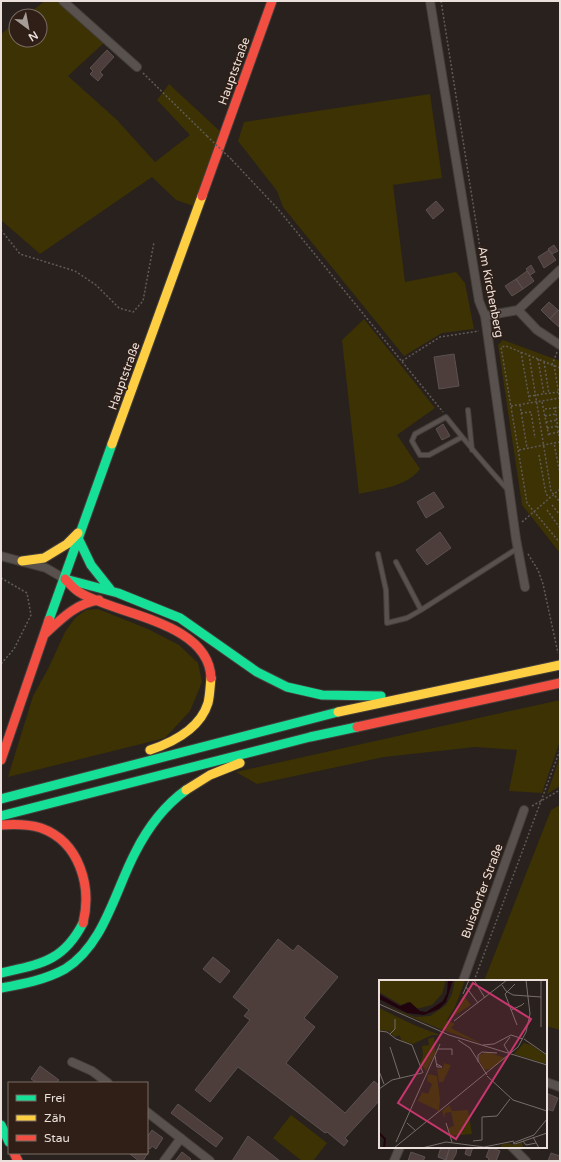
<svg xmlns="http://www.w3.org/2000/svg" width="561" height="1162" font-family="'Varela Round',sans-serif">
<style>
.green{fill:#3c3204}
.building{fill:#4d3d3b;stroke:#5a5251}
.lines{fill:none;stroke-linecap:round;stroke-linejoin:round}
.lane-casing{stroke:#453e3b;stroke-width:6}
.street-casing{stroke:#453e3b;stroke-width:10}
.fast-casing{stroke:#453e3b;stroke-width:11}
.slow-casing{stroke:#453e3b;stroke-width:11}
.jam-casing{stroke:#453e3b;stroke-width:11}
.path{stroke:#615b58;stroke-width:1.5;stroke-dasharray:2 2;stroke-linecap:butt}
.lane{stroke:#58514d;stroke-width:4}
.street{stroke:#58514d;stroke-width:8}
.fast{stroke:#16e098;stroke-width:9}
.slow{stroke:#ffcf43;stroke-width:9}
.jam{stroke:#f24e42;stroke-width:9}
.path-bridge{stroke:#615b58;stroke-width:1.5;stroke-dasharray:2 2;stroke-linecap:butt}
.labels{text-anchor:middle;stroke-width:3;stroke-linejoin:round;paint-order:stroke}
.street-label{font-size:12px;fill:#ebe0db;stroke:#2f1f17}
.inset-river{fill:none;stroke:#21030e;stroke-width:2}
.inset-road{fill:none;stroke:#776d69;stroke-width:1}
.view{fill:#c8366e;fill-opacity:0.15;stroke:#c8366e;stroke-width:2}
.inset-edge{fill:none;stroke:#ebe0db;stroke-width:2}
</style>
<rect width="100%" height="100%" fill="#29211d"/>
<path class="green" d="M45 1H62L106 41 68 76 117 120 155 162 190 135 157 100 169 84 223 134 196 207 176 200 152 177 40 254 1 220V34L16 22V40H40V16H25Z
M430 94 442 178 393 185 405 282 456 272 465 283 474 329 442 333 404 356 283 207 277 191 238 141 244 122Z
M364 319 435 408 397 435 420 469C407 487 379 489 359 494L342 340Z
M503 340 560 361V553L522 505 498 345Z
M98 609 148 629 179 645 198 663 202 682 190 711 165 738 8 777 33 696 48 669 65 632 75 618 86 610Z
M560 700V741L542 793 509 791 517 750 475 747 384 757 257 784 236 772Z
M560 756V786L547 794Z
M560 805 559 919 560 1030 546 1026V981H484L551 810Z
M291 1115 327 1143 313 1161H302L273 1138Z"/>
<path class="building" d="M107 50 114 57 100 72 103 75 98 81 90 74 93 71 90 68Z
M436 201 444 210 433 219 426 210Z
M554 245 558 251 552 254 548 249Z
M549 250 556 260 544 268 538 257Z
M531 265 535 272 530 275 526 269Z
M527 271 534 281 523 289 516 279Z
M516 279 523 289 512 296 505 286Z
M549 302 558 310 550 319 541 310Z
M558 310 560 312 559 327 550 319Z
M454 354 459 386 439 389 434 357Z
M443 424 450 436 442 440 436 429Z
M434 492 444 507 426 518 417 502Z
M440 532 451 548 427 565 416 550Z
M278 939 293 951 298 945 338 977 304 1018 315 1027 286 1063 345 1113 374 1081 380 1086V1100L345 1138 348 1141 344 1146 327 1132 325 1133 238 1067 210 1102 195 1090 250 1020 244 1016 249 1010 233 997Z
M213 957 230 971 220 983 203 969Z
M40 1066 59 1080 56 1083H37L31 1079Z
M546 1093 558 1098 553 1111 546 1109Z
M178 1104 223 1138 216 1147 171 1113Z
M152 1130 163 1138 156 1149 152 1146 150 1149 147 1148V1137Z
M248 1136 280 1161H232Z
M441 1147H450L446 1160 438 1157Z
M450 1147H457L456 1154 452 1161H445Z
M467 1147H473L470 1156 465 1154Z
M490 1147 500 1151 496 1161H488L489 1158 486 1157Z
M147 1150 149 1151 143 1161H139L130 1154 147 1153Z
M182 1152 191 1159 189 1161H175Z
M411 1152 425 1157 423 1161H408Z
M551 1153 560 1156V1161H548Z"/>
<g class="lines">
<defs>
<path id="lane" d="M468 410 472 450
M462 437 429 455H420L412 441 415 434 446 417C466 442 486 466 508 490
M378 554 386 590 387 623 407 618 421 610
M396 562 421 610 518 548"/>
<path id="street" d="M63 1 137 67
M430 1 479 301 485 316 516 539 525 587
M518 310 537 330 560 345
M485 316 518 310 560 270
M1 556 46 568 65 579
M463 981 524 810
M72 1062 92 1071 108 1083
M546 1082 560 1087
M147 1112 210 1161
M512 1147 526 1161
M164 1161 181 1138
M394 1161 400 1147"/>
<path id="fast" d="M78 538 91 565 110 589
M65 579 118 593 180 618 257 672 287 687 322 695 381 696
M49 620 112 444
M1 799 338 712
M1 816 310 737 357 727
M1 973C40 964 63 962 83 923
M1 988C23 984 45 980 65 969 104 945 115 891 135 853 147 829 164 806 186 790
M1 1125 9 1142"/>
<path id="slow" d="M112 444 202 196
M22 561 44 558 67 544 78 533
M338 712 560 665
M150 750C174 742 200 729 208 703 210 695 210 686 211 678
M186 790 210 775 240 763"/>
<path id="jam" d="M202 196 272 1
M65 579C69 583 73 588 79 592 115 615 209 621 211 678
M46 633C62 618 77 603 99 600
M357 727 560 683
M1 760 49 620
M1 825C14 824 28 824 41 828 80 842 92 887 83 923
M14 1153 18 1161"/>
</defs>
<use href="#lane" class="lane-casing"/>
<use href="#street" class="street-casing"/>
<use href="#fast" class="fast-casing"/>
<use href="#slow" class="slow-casing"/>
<use href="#jam" class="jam-casing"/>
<path class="path" d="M441 1 480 248
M143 73 207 136
M232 160 278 209 443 412
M1 230 20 254 75 271 96 285 119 308 133 312 143 301 154 242
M521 352 530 403
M529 355 551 491 560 502
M538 359 544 394
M402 361 440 337 479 331
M544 362 549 394
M552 365 557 352
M554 365 560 401
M560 368 506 346 501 347 527 503 560 543
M529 396 558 392
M542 402 549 437
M520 405 527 448
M511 406 560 398
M545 409 555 408
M521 413 531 412 535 438
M545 416 556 414
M546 422 557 420
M547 428 558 426
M549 434 559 432
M559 436 555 408 560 407
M560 442 554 443 560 474
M519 450 554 443
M539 455 546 494 550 498
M552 505 560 515
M547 510 560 528
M522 522 560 489
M528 554 538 570 543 584 558 653
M1 578 27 593 31 615 14 649 1 664
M532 806 560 790
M474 981 560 750"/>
<use href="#lane" class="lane"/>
<use href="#street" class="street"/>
<use href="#fast" class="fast"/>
<use href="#slow" class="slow"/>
<use href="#jam" class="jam"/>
<path class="path-bridge" d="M207 136 232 160"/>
</g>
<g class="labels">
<g class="street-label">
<text transform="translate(234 71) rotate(-70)" y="4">Hauptstraße</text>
<text transform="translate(491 292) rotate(79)" y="4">Am Kirchenberg</text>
<text transform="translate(124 376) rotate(-70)" y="4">Hauptstraße</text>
<text transform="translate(482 891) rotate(-70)" y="4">Buisdorfer Straße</text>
</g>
</g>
<g transform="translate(379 980)">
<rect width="168" height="168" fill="#29211d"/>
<path d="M0 0H67L63 14 53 25 37 29 29 22 22 25 0 12ZM76 0H86L76 27 68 40 72 42 63 50 0 23 36 37 51 36 67 25 73 14ZM84 15 92 25 70 39 79 28ZM0 28 35 45 61 55H53L34 64 23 61 20 55 16 57 10 51 0 50ZM72 42 76 44 72 48 103 64 64 50ZM55 57 56 73 47 91 41 83 44 76 43 66 50 65 49 59ZM145 63 152 65 168 76V84L135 74ZM108 72 127 78 111 89 106 90 100 81V75ZM65 83 72 85 64 102H60L58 89 64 88ZM49 94 58 96 61 119 60 131 39 121 43 112 49 114 53 104 48 101ZM70 125 73 131 89 130 93 154 71 156 69 148 75 146 72 132 66 133 65 139 63 131ZM143 162 144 168H122V165L128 163 136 165Z" fill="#3c3204"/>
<path d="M69 0H74L67 22 60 29 45 35 28 33 0 19V14L21 26 31 22 41 31 47 32 64 21 68 13Z" fill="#21030e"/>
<path class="inset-river" d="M0 153 6 159 5 168"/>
<path class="inset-road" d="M95 0 106 18M136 4 126 14 138 45M123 5 127 11 134 15 162 17V0M87 7 99 23M84 14 90 0M162 17V47M0 24 70 55 168 85M132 30 143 25 145 23 143 25M75 41 128 0M0 51 8 52 17 59 33 65 44 93M11 54 16 49V39M145 59 168 75M79 60 91 68 108 95M104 65 115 64 132 55 144 59M11 67 21 98M59 69H73V75M130 73 125 65 131 57M56 76 58 87H63L58 84M99 82V75L103 72 118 73M0 91 5 104M108 96 134 120 168 131M0 109 13 100 43 93M168 139 155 155 134 163 136 164 168 153M28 143 37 151M67 143 73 162M154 157 160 168M94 161 103 160V137L118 136 131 119M144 161 147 165 157 163M17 162 61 64M15 168 139 67 147 52 151 34 147 0M43 168 67 162 105 167 135 161"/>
<path class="view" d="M94 3 152 39 77 159 19 123Z"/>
<rect width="168" height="168" class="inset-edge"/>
</g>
<rect width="561" height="1162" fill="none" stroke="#ebe0db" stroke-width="4"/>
<rect x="8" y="1082" width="140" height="72" fill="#2f1f17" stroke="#7a6c65"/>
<rect x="16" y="1095" width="20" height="6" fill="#16e098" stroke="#7a6c65"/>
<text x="44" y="1102" font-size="12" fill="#ebe0db">Frei</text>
<rect x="16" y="1115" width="20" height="6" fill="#ffcf43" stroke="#7a6c65"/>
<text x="44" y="1122" font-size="12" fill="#ebe0db">Zäh</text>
<rect x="16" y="1135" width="20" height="6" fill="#f24e42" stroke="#7a6c65"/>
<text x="44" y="1142" font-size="12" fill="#ebe0db">Stau</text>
<g transform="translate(28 28) rotate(148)"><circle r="19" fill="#2f1f17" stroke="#7a6c65"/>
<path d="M0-3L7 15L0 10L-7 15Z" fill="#a79d98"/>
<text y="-6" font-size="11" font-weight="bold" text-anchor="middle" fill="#ebe0db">N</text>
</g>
</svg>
